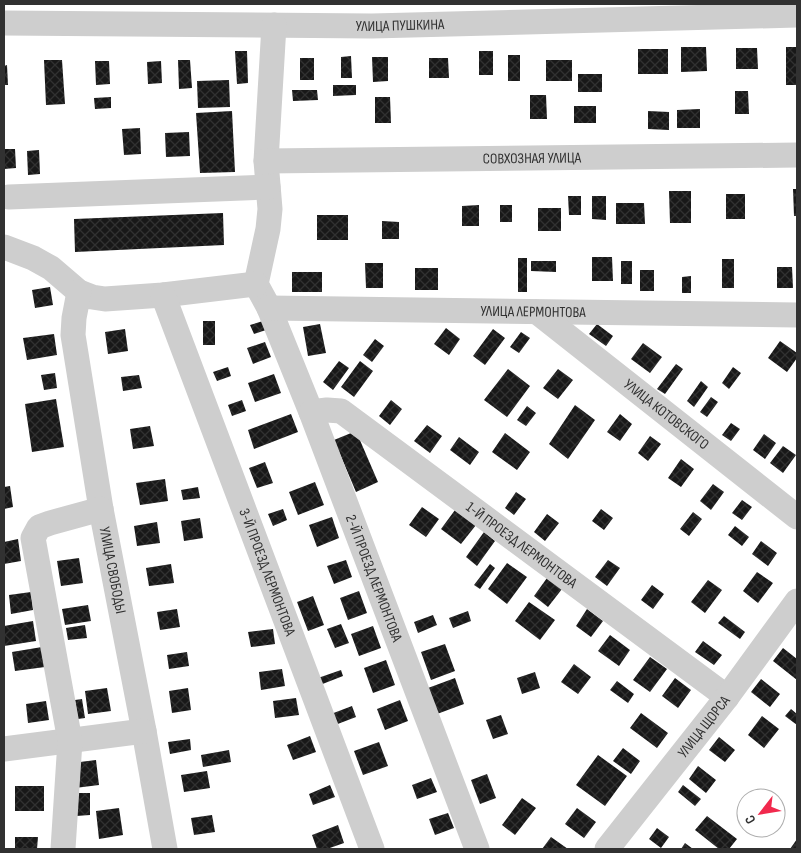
<svg xmlns="http://www.w3.org/2000/svg" width="801" height="853" font-family="'Sofia Sans Condensed',sans-serif">
<style>
.building{fill:url(#building-cross-hatch)}
.lines{fill:none;stroke-linecap:round;stroke-linejoin:round}
.minor{stroke:#cecece;stroke-width:25}
.labels{text-anchor:middle;stroke-width:5;stroke-linejoin:round;paint-order:stroke}
.street-label{font-size:15px;fill:#313131;stroke:#fff}
</style>
<defs>
<pattern id="building-cross-hatch" width="8" height="8" patternUnits="userSpaceOnUse" patternTransform="scale(1.25)"><rect width="8" height="8" fill="#181818"/><path d="M0 0l8 8M0 8l8-8" fill="none" stroke="#313131"/></pattern>
</defs>
<rect width="100%" height="100%" fill="#fff"/>
<path class="building" d="M681 47H706L707 71 681 72Z
M786 47H797V85H786Z
M736 48H757L758 69H736Z
M638 49H668V74H638Z
M235 51H247L248 83 237 84Z
M479 51H493V75H479Z
M508 55H520V81H508Z
M351 56 352 78H341V57Z
M372 57H388V81L373 82Z
M300 58H314V80H300Z
M429 58H448L449 78H429Z
M44 60H62L65 104 46 105Z
M178 60H190L192 88 179 89Z
M546 60H572V81H546Z
M95 61H109L110 84 96 85Z
M161 61 162 83 148 84 147 62Z
M7 65 8 85H4V66Z
M578 74H602V92H578Z
M229 80 230 107 198 108 197 81Z
M333 85H356V95L333 96Z
M292 90H317L318 100 293 101Z
M735 91H748L749 114H735Z
M530 95H546L547 119H530Z
M111 97V108L95 109 94 98Z
M375 97H390L391 123H375Z
M574 106H596V123H574Z
M700 109V128H677V110Z
M232 111 235 172 200 173 196 113Z
M648 111 669 112V130L648 129Z
M140 128 141 154 124 155 122 129Z
M189 132 190 156 166 157 165 133Z
M4 149H15L16 168 4 169Z
M39 150 40 174 28 175 27 151Z
M793 189H797V216H794Z
M669 191H691V223H670Z
M726 194H745V219H726Z
M568 196H581V215H569Z
M592 196H606V220L592 219Z
M616 203H644L645 224H616Z
M479 205V226H462V206Z
M500 205H512V222H500Z
M538 208H561V231H538Z
M223 213 224 245 75 252 74 219Z
M317 215H348V240H317Z
M382 221 399 222V239H382Z
M592 257H612L613 281H592Z
M518 258H527V292H518Z
M722 259H734V288H722Z
M531 261H556V272L531 271Z
M621 261H632V284H621Z
M365 263H383V288H366Z
M777 267H792L793 288H777Z
M415 268H438V290H415Z
M640 270H654V291H640Z
M292 272H322V292H292Z
M691 276V293H682V277Z
M50 287 53 305 35 308 32 290Z
M203 321H215V345H203Z
M263 321 266 330 254 334 250 325Z
M320 324 326 353 308 356 303 327Z
M597 324 613 336 606 346 589 334Z
M446 328 460 339 449 355 434 344Z
M125 329 128 351 108 354 105 332Z
M493 329 505 338 485 365 473 356Z
M521 332 530 338 519 353 510 347Z
M54 334 57 355 27 360 23 338Z
M375 339 384 346 372 362 363 355Z
M780 341 797 353V358L787 372 768 358Z
M265 342 271 357 253 364 247 348Z
M643 343 662 357 650 373 631 359Z
M339 361 349 368 333 390 323 382Z
M360 361 373 371 354 397 341 387Z
M676 364 683 369 665 394 657 389Z
M228 367 231 376 217 381 213 372Z
M733 367 741 373 729 389 722 383Z
M508 369 530 386 507 417 484 400Z
M558 369 573 380 558 399 543 388Z
M55 373 57 388 44 390 41 375Z
M274 374 281 393 255 402 248 383Z
M139 375 142 388 123 391 121 377Z
M701 381 708 387 694 407 687 401Z
M711 397 718 402 707 417 700 412Z
M56 399 64 447 32 452 25 404Z
M242 400 246 411 232 416 228 405Z
M391 400 402 409 390 425 379 416Z
M575 405 595 420 568 459 549 444Z
M527 406 536 413 526 426 517 420Z
M291 414 298 432 254 449 248 430Z
M620 414 632 424 620 441 607 432Z
M731 423 740 429 731 441 722 435Z
M427 425 442 436 430 453 414 441Z
M150 426 154 446 133 449 130 429Z
M356 431 378 482 356 492 334 440Z
M505 433 530 452 517 470 492 452Z
M764 434 776 443 765 459 753 450Z
M650 436 661 444 648 461 638 453Z
M459 437 479 452 470 465 450 450Z
M783 446 796 455 783 473 770 463Z
M681 459 694 469 681 487 668 478Z
M265 462 273 483 257 488 249 468Z
M165 479 168 501 140 505 136 483Z
M315 482 324 505 298 515 289 492Z
M713 484 724 492 711 510 700 501Z
M10 486 13 507 4 509V487Z
M198 487 200 498 183 500 181 490Z
M516 492 526 499 514 515 505 508Z
M742 500 752 507 742 520 732 513Z
M422 507 439 519 426 537 409 525Z
M283 509 287 520 273 526 268 514Z
M601 509 613 518 604 530 592 521Z
M455 510 476 525 461 544 441 529Z
M693 512 702 519 689 536 680 529Z
M547 514 559 523 545 541 534 532Z
M332 517 339 538 317 547 309 525Z
M200 518 203 538 184 541 181 521Z
M157 522 160 543 137 546 134 526Z
M735 526 749 537 742 546 728 535Z
M484 532 495 541 477 566 466 557Z
M18 539 21 561 4 564V542Z
M761 541 777 553 768 566 752 554Z
M79 558 83 583 61 586 57 561Z
M346 560 352 577 334 584 327 566Z
M608 560 620 568 607 586 595 577Z
M507 563 527 577 507 604 488 589Z
M171 564 174 583 149 586 146 568Z
M490 564 495 568 480 589 474 585Z
M757 572 773 583 758 603 743 591Z
M547 578 562 589 548 607 534 596Z
M708 580 722 590 705 613 691 602Z
M652 585 664 594 653 609 641 600Z
M359 591 367 613 348 620 340 598Z
M31 592 33 610 11 614 9 595Z
M313 596 324 625 308 631 297 602Z
M529 602 555 620 540 640 515 621Z
M88 605 91 621 65 625 62 609Z
M177 609 180 627 160 630 157 612Z
M587 609 603 621 591 637 576 626Z
M468 611 471 621 453 628 449 618Z
M433 615 437 625 418 633 414 622Z
M724 616 745 632 740 639 718 623Z
M33 621 36 641 4 646V626Z
M341 624 349 643 335 648 327 629Z
M85 625 87 638 68 640 66 628Z
M373 626 381 648 359 656 351 634Z
M273 629 275 644 251 647 248 632Z
M610 635 630 650 619 666 598 651Z
M703 641 722 655 714 665 695 652Z
M445 644 455 671 431 680 421 652Z
M42 647 45 667 15 671 12 652Z
M783 648 797 659V680L773 661Z
M187 652 189 666 169 669 167 655Z
M650 657 667 669 650 692 633 680Z
M386 660 395 685 373 693 364 668Z
M574 664 591 677 578 694 561 682Z
M282 669 285 686 261 690 259 672Z
M341 670 343 676 320 685 318 678Z
M535 672 540 688 522 694 517 678Z
M455 678 464 704 437 714 428 688Z
M675 678 691 690 678 708 662 696Z
M761 679 780 694 770 707 751 692Z
M617 681 634 694 628 703 610 690Z
M107 688 111 711 88 714 85 691Z
M188 688 191 710 172 713 169 691Z
M296 698 299 715 275 718 273 701Z
M82 699 85 718 78 719 75 700Z
M400 700 408 721 385 730 377 709Z
M46 701 49 720 28 723 26 704Z
M352 706 356 717 335 725 331 714Z
M791 709 797 714V725L785 716Z
M641 713 668 733 657 748 630 728Z
M501 715 508 734 493 739 486 720Z
M762 716 779 729 764 748 748 735Z
M310 736 316 752 293 760 287 745Z
M719 737 735 750 725 762 709 750Z
M190 739 191 750 170 754 168 742Z
M379 742 388 766 363 775 354 751Z
M623 748 640 761 631 774 613 761Z
M229 750 231 762 203 767 201 755Z
M598 755 627 776 605 806 576 785Z
M96 760 99 785 75 788 72 763Z
M698 766 716 780 706 793 689 779Z
M207 771 210 788 184 792 181 775Z
M487 774 496 798 480 804 471 780Z
M431 778 437 792 417 799 412 785Z
M330 785 335 797 313 805 309 794Z
M683 785 701 799 695 806 678 792Z
M15 786H44V811H15Z
M75 793H90V815L76 816Z
M522 798 536 808 515 835 502 825Z
M119 808 123 835 99 839 96 811Z
M577 808 596 822 584 838 565 824Z
M448 813 454 828 435 835 429 819Z
M212 815 215 832 194 835 191 818Z
M707 816 737 839 729 849H719L695 830Z
M338 825 344 843 327 849H317L312 835Z
M657 828 669 837 661 848 649 839Z
M15 837H38L37 849H15Z
M551 837 568 849H542Z
M797 839V849H790Z
M685 843 693 849H681Z"/>
<g class="lines">
<g class="minor">
<path id="s1" d="M4 23 372 26 797 15"/>
<path id="s2" d="M274 25 266 161 270 209 268 229 256 284 269 308 311 412 477 849"/>
<path id="s3" d="M266 161 797 155"/>
<path d="M9 197 268 187"/>
<path d="M4 247 33 258 51 268 79 292 92 297 105 299 163 295 256 284"/>
<path id="s4" d="M79 292 74 318 73 335 101 509 144 731 165 849"/>
<path id="s5" d="M163 295 372 849"/>
<path id="s6" d="M269 308 797 315"/>
<path id="s7" d="M537 312 797 517"/>
<path id="s8" d="M311 412 327 410 341 411 727 697"/>
<path d="M4 749 144 731"/>
<path d="M63 849 70 741 33 538 39 527 50 523 101 509"/>
<path id="s9" d="M607 849 727 697 797 601"/>
</g>
</g>
<g class="labels">
<g class="street-label">
<text dy="5" stroke="none"><textPath href="#s1" startOffset="396">УЛИЦА ПУШКИНА</textPath></text>
<text dy="5" stroke="none"><textPath href="#s3" startOffset="266">СОВХОЗНАЯ УЛИЦА</textPath></text>
<text dy="5" stroke="none"><textPath href="#s6" startOffset="264">УЛИЦА ЛЕРМОНТОВА</textPath></text>
<text dy="5" stroke="none"><textPath href="#s7" startOffset="165">УЛИЦА КОТОВСКОГО</textPath></text>
<text dy="5" stroke="none"><textPath href="#s8" startOffset="255">1-Й ПРОЕЗД ЛЕРМОНТОВА</textPath></text>
<text dy="5" stroke="none"><textPath href="#s4" startOffset="282">УЛИЦА СВОБОДЫ</textPath></text>
<text dy="5" stroke="none"><textPath href="#s5" startOffset="296">3-Й ПРОЕЗД ЛЕРМОНТОВА</textPath></text>
<text dy="5" stroke="none"><textPath href="#s2" startOffset="578">2-Й ПРОЕЗД ЛЕРМОНТОВА</textPath></text>
<text dy="5" stroke="none"><textPath href="#s9" startOffset="156">УЛИЦА ЩОРСА</textPath></text>
</g>
</g>
<rect width="801" height="853" fill="none" stroke="#313131" stroke-width="10"/>
<g transform="translate(761 813) rotate(239)"><circle r="24" fill="#ffffff" stroke="#adadad"/>
<path d="M0-4L9 19L0 12L-9 19Z" fill="#f1294d"/>
<text y="-8" font-size="14" font-weight="bold" text-anchor="middle" fill="#313131">С</text>
</g>
</svg>
